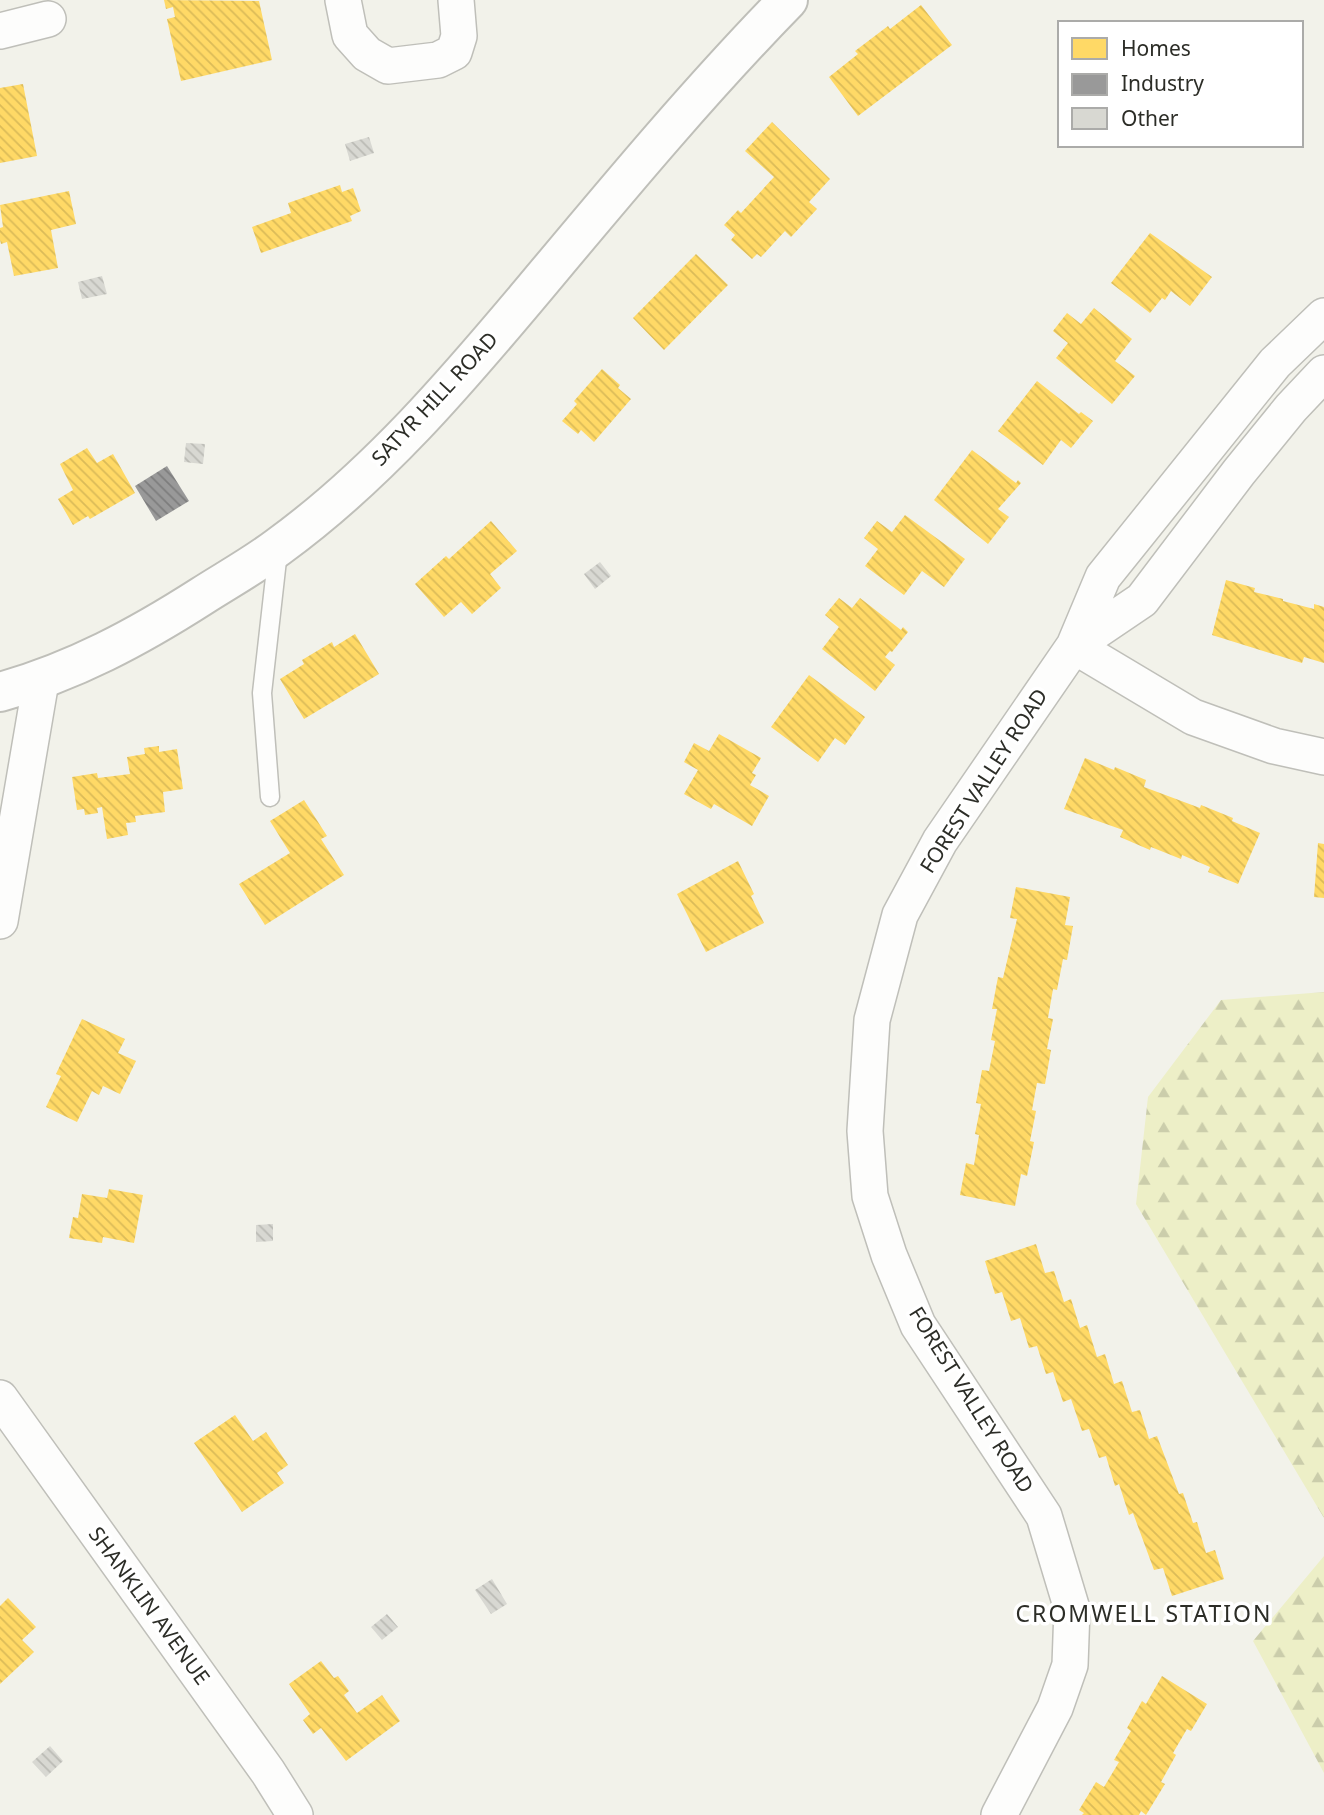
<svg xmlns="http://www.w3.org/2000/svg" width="1324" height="1815" font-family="'Noto Sans',sans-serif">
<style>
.forest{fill:url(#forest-firs)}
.homes{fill:url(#homes-back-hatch)}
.industry{fill:url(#industry-back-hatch)}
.building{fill:url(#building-back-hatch)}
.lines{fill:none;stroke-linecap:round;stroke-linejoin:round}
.service-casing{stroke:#bfbfb9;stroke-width:21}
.minor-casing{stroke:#bfbfb9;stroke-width:38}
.tertiary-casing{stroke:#bfbfb9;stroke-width:42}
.service{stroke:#fdfdfc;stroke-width:18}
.minor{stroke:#fdfdfc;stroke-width:35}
.tertiary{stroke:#fdfdfc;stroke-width:38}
.labels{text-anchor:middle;stroke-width:7;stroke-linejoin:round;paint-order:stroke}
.street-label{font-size:21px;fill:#2c2d27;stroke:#fff}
.neighbourhood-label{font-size:23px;letter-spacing:2px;fill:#2c2d27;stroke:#fff}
</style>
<defs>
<pattern id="forest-firs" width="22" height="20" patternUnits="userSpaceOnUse" patternTransform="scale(1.75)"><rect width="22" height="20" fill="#edefc7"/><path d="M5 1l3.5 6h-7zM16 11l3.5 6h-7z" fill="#cbcdab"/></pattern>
<pattern id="homes-back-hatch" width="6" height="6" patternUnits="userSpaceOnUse" patternTransform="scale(1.75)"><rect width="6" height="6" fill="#ffd966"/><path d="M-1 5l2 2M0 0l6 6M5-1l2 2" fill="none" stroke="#dbbb58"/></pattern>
<pattern id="industry-back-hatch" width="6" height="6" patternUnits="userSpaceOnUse" patternTransform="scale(1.75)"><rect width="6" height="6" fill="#999"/><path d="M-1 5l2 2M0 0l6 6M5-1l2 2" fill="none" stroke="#7d7d7d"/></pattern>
<pattern id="building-back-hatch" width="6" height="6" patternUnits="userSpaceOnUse" patternTransform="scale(1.75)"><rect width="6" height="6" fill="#d8d8d2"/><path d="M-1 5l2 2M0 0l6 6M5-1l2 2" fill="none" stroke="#babab4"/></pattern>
</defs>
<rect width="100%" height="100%" fill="#f2f2ea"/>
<path class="forest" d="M1324 992V1518L1136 1204 1148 1097 1221 1000Z
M1324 1556V1773L1253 1641Z"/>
<path class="homes" d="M164 0 259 1 272 60 181 81 167 19 175 17 173 7 166 9Z
M921 5 952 45 858 116 829 77 858 54 855 51 888 26 890 29Z
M23 84 37 156 0 163V88Z
M772 122 830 179 809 202 817 209 791 237 785 231 761 257 757 254 752 259 731 240 735 235 724 225 738 210 741 213 774 177 745 151Z
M340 185 342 192 353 188 361 211 350 216 352 221 261 253 252 227 291 213 288 203Z
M69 191 76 224 51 230 58 268 14 276 7 242 1 244 0 240V228L3 227 0 205Z
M1150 233 1212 277 1190 306 1171 291 1165 300 1162 298 1150 313 1111 283Z
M696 254 728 285 664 350 633 318Z
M1094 308 1132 339 1115 361 1135 376 1112 404 1056 358 1068 343 1053 331 1067 313 1081 324Z
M602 369 620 385 618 388 631 399 594 442 581 430 578 434 562 421 577 404 574 401Z
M1037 381 1079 414 1081 412 1093 421 1071 448 1061 440 1043 465 998 431Z
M87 448 97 463 113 454 135 493 90 519 88 516 73 525 58 499 73 490 60 464Z
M972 450 1016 483 1018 480 1021 483 998 509 1009 517 988 544 934 500Z
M905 515 965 559 944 587 922 571 904 595 865 566 878 549 864 538 877 521 892 532Z
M491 521 517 551 490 574 501 588 472 614 461 602 444 617 415 584 446 556 449 559Z
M1226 580 1255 588 1254 592 1283 599V601L1314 609V604L1324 607V663L1304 657 1302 663 1212 635Z
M839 598 852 608 860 598 901 630 903 627 908 632 892 652 890 651 885 657 895 665 875 691 822 649 839 627 825 615Z
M355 634 379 674 304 719 280 679 304 664 302 660 332 642 334 647Z
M809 675 865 717 845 745 835 738 818 762 771 727Z
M719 734 761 758 752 773 756 775 750 785 769 796 752 826 714 804 711 809 684 794 698 770 684 762 694 743 709 751Z
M159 746V752L177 749 183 789 163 792 165 812 135 816 136 822 126 823 128 835 107 839 102 807 97 808 98 813 85 815 84 809 77 810 72 777 97 773 98 778 130 774 127 757 145 754 144 748Z
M1085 758 1114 770 1115 767 1146 780 1144 787 1200 808 1201 805 1233 818 1232 821 1260 833 1238 884 1208 872 1210 867 1182 855 1181 859 1151 847 1150 850 1120 837 1123 830 1064 809Z
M304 800 327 836 321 839 344 875 265 925 239 884 290 853 270 821Z
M1318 843 1324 844V898L1314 897Z
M738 861 754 894 751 896 764 923 706 952 677 894Z
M1016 887 1070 897 1065 925 1073 926 1067 960 1063 959 1057 990 1053 989 1048 1018 1053 1019 1047 1049 1051 1050 1045 1084 1037 1083 1032 1110 1036 1111 1030 1141 1034 1142 1027 1176 1021 1174 1015 1206 960 1195 966 1163 974 1165 979 1135 975 1134 981 1104 976 1103 982 1070 989 1071 995 1041 991 1040 997 1009H992L998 977 1003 978 1017 919 1010 918Z
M82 1019 125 1039 118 1053 136 1061 120 1094 103 1086 99 1095 92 1091 77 1122 46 1107 61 1076 56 1074Z
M109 1189 143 1195 134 1243 103 1237 102 1243 69 1238 73 1217 78 1218 82 1194 107 1198Z
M1036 1244 1045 1273 1054 1271 1064 1302 1071 1299 1080 1328 1087 1325 1097 1357 1105 1354 1114 1384 1122 1381 1132 1412 1140 1410 1149 1439 1157 1436 1179 1494 1183 1493 1193 1523 1197 1522 1206 1553 1215 1550 1224 1579 1172 1596 1163 1568 1154 1570 1133 1513 1129 1515 1119 1484 1115 1486 1106 1456 1099 1458 1089 1429 1082 1431 1071 1399 1063 1402 1053 1372 1046 1374 1037 1346 1029 1348 1020 1318 1011 1321 1002 1292 995 1294 985 1261Z
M235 1415 253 1441 266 1432 288 1465 277 1473 284 1483 242 1512 194 1443Z
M8 1598 36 1627 22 1640 34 1652 0 1684V1606Z
M321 1661 334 1678 338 1676 349 1691 344 1695 357 1713 382 1695 400 1721 346 1761 321 1728 313 1734 303 1720 310 1714 289 1684Z
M1162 1676 1207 1704 1191 1731 1187 1729 1173 1753 1176 1755 1161 1782 1165 1784 1146 1815 1141 1811 1139 1815H1082L1084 1813 1079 1810 1096 1782 1104 1787 1119 1762 1114 1760 1131 1731 1127 1728 1142 1701 1146 1704Z"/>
<path class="industry" d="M167 466 189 501 156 521 135 486Z"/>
<path class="building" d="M369 137 374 153 350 161 345 144Z
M102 276 107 294 82 299 78 282Z
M186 443 205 444 203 464 184 462Z
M600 562 611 576 595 589 584 574Z
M273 1224V1241L256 1242V1225Z
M492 1579 507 1604 491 1614 475 1590Z
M387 1614 398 1627 382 1640 371 1627Z
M50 1746 63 1761 46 1777 32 1762Z"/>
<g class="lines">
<defs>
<path id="service" d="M270 797 262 693 278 551"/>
<path id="minor" d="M343 0 350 35 367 54 388 66 438 60 454 52 459 36 456 0
M0 31 48 19
M1074 646 1142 600 1239 472 1291 408 1324 373
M1074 646 1193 717 1274 746 1324 757
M0 921 41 681
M0 1398 268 1772 295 1815
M999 1815 1055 1708 1070 1665 1072 1609 1044 1516 918 1325 889 1255 870 1196 865 1131 872 1020 900 915 940 841 1074 646 1103 577 1275 363 1324 316"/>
<path id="tertiary" d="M0 692C73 672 138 637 202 596 227 580 254 565 278 547 377 475 456 382 534 289 616 191 698 92 788 0"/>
</defs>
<use href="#service" class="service-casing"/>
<use href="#minor" class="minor-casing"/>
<use href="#tertiary" class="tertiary-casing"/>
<use href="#service" class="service"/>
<use href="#minor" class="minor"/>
<use href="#tertiary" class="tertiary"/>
</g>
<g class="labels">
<g class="street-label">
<text transform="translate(435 399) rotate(-47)" y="7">SATYR HILL ROAD</text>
<text transform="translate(984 781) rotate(-57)" y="7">FOREST VALLEY ROAD</text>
<text transform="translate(971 1400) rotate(58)" y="7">FOREST VALLEY ROAD</text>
<text transform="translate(149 1606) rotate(54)" y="7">SHANKLIN AVENUE</text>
</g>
<g class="neighbourhood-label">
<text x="1144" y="1622">CROMWELL STATION</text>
</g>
</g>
<rect x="1058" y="21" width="245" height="126" fill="#ffffff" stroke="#ababa9" stroke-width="2"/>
<rect x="1072" y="38" width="35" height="21" fill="#ffd966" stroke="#ababa9" stroke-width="2"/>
<text x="1121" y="56" font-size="21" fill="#2c2d27">Homes</text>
<rect x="1072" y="74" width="35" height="21" fill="#999999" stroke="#ababa9" stroke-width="2"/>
<text x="1121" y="91" font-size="21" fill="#2c2d27">Industry</text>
<rect x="1072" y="108" width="35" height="21" fill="#d8d8d2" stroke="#ababa9" stroke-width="2"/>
<text x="1121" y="126" font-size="21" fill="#2c2d27">Other</text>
</svg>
